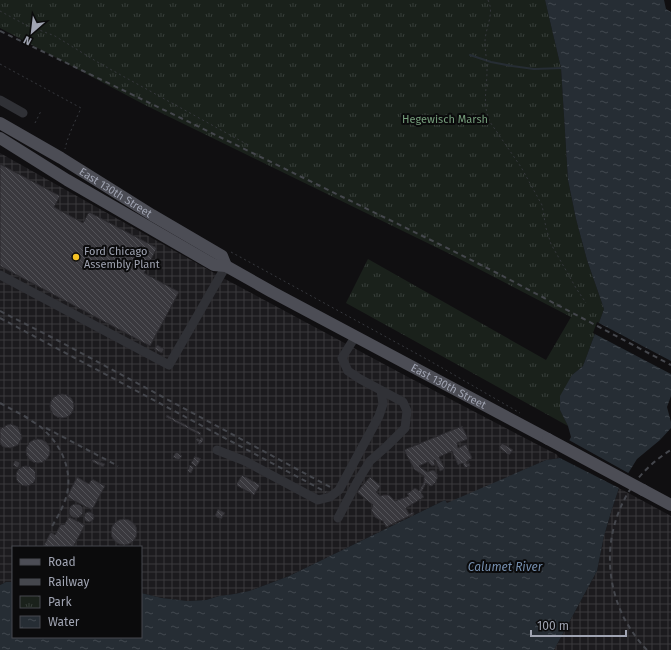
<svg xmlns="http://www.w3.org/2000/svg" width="671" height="650" font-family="'Fira Sans',sans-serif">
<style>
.industrial{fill:url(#industrial-grid)}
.park{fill:url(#park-tufts)}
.water{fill:url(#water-ripples)}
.pier{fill:#100f11}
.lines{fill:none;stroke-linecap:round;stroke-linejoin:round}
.stream{stroke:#262d34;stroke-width:2}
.building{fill:url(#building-back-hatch);stroke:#2a292d}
.path{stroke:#36383d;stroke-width:1;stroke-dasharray:2 3;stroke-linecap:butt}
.minor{stroke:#303136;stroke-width:9}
.major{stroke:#4c4d55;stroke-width:12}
.rail{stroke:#45474d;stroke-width:2;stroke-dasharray:5 4;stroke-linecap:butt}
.major-bridge{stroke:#4c4d55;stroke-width:12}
.poi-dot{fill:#f5c224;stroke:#0b0b0c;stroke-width:1.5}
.labels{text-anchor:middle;stroke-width:4;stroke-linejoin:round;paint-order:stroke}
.park-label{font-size:11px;fill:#769e7c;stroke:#0b0b0c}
.street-label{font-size:11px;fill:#a0a4b2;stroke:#0b0b0c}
.poi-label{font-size:11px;fill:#a0a4b2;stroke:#0b0b0c;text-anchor:start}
.water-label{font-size:12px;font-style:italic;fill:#758faf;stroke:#0b0b0c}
</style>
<defs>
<pattern id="industrial-grid" width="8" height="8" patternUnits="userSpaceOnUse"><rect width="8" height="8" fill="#1c1b1e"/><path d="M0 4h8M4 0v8" fill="none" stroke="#3a393c"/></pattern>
<pattern id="park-tufts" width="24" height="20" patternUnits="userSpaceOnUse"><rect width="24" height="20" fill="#1a211b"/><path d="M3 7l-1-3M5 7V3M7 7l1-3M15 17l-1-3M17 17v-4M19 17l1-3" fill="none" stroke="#383e3a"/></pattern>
<pattern id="water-ripples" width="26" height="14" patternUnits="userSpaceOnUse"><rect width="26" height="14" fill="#262d34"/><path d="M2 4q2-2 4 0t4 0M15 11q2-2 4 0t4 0" fill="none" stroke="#42484f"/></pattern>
<pattern id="building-back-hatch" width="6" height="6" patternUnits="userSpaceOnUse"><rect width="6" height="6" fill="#3a393e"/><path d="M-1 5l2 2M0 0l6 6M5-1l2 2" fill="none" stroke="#535358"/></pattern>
</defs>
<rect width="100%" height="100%" fill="#100f11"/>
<path class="industrial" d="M0 153 225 279 408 377 544 448 556 454 560 458 546 460 447 504 445 500 289 576 249 591 234 594 219 596 206 600 188 601 162 598 141 593V547H13V582H6L0 585Z
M619 488 671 516V650H554L597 571 604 536 612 509Z"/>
<path class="park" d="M0 0H545L561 68 568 180 576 219 587 260 604 309 583 366 572 375 560 410 568 426 346 303 368 259 546 360 571 317 452 255 145 105 0 28Z"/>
<path class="water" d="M545 0H664L666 9 671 12V396L667 407 671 422V428L660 440 637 459 619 488 612 509 604 536 597 571 554 650H0V585L6 582H13V637H141V593L162 598 188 601 206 600 219 596 234 594 249 591 289 576 445 500 447 503 546 460 560 458 571 437 568 426 560 410V396L572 375 583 366 604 309 587 260 576 219 568 180 561 68Z"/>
<path class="pier" d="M597 322 671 361V374L593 333Z
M567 439 630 474 621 489 560 458 558 456Z"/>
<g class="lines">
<path class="stream" d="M470 55 491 62 512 66 534 69 563 68"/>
</g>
<path class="building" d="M0 164 60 196 54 207 83 223 89 212 157 248 144 273 179 292 150 346 0 266Z
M157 345 164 349 162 353 154 349Z
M50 406a12 12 0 1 1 24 0a12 12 0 1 1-24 0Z
M167 415 201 433 200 435 166 417Z
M11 424 18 427 21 434 22 438 18 445 11 448 3 447 0 443V429L7 425Z
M462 426 468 439 457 443 458 448 466 444 472 458 466 462 467 464 469 463 470 466 465 468 463 463 458 465 452 451 439 457 445 469 440 471 435 460H434L435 465 432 466 428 462 419 466 427 472 433 470 436 472 438 476 436 482 433 485 431 486 428 485 426 483 421 493 424 497 406 508 409 514 413 512 414 514 386 527 383 521 380 520 375 517 371 510 373 505 357 492 370 477 381 486 376 492 380 496 383 495H389L395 501 409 496 407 494 415 488 419 491 424 482V476L414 469 404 450Z
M201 437 204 439 200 445 197 444 199 442 195 440 197 438 200 440Z
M26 451a12 12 0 1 1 24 0a12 12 0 1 1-24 0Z
M502 443 513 450 509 455 499 448Z
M176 452 182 456 179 460 173 457Z
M195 456 201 459 196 467 191 463Z
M92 459 105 464 103 467 91 461Z
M15 460 20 463 18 468 13 465Z
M190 465 194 467 191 473 187 471Z
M16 476a10 10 0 1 1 20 0a10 10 0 1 1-20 0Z
M242 475 260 485 254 495 236 485Z
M77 477 89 484 92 479 105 486 92 510 67 497Z
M69 511a7 7 0 1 1 14 0a7 7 0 1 1-14 0Z
M218 509 225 513 221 519 215 516Z
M84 517a5 5 0 1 1 10 0a5 5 0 1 1-10 0Z
M69 517 85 525 73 547H43L51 532 55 535 61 524 64 525Z
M111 532a13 13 0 1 1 26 0a13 13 0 1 1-26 0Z"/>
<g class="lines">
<path class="path" d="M488 0C495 14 485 28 485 42 485 51 487 61 487 70 487 89 482 104 490 122L521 167 542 205 546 228 551 244 576 288 586 303
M0 11 26 25 55 36 99 63 250 146
M0 64 81 108C75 122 68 135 65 149
M35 123 41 111
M231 252 430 361 520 413"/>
<path class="minor" d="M0 100 23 113
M0 275 169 365 226 266
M217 450 245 461 318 500 330 497 339 490 379 416 383 404 381 390
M338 518 357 482 370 461 387 446 405 428 407 411 403 402 360 379 348 371 342 358 355 337"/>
<g class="major">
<path id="s1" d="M0 123 61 158 152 215 222 256 226 266"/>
<path id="s2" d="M0 138 67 180 214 265 226 266 272 292 548 439"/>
<path d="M643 490 671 505"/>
</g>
<path class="rail" d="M0 31 185 120 443 246 497 273 671 365
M0 311 57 340 332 488
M0 318 326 492
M0 403 28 418
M24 416C31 421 40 425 46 432 63 448 72 472 67 494 64 506 57 518 51 528
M46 428 118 466
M647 650C638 641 630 629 624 618 594 558 613 485 671 450"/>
<path class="major-bridge" d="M548 439 643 490"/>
</g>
<circle class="poi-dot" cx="76" cy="257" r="4"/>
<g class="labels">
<g class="park-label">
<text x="445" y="123">Hegewisch Marsh</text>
</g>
<g class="street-label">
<text dy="4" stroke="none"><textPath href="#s1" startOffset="135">East 130th Street</textPath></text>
<text dy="4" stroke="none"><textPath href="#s2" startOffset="514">East 130th Street</textPath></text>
</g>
<g class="poi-label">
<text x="84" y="255">Ford Chicago<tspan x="84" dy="13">Assembly Plant</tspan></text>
</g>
<g class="water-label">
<text x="505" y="571">Calumet River</text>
</g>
</g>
<rect x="12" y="546" width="130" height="92" fill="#0b0b0c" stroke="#47484e"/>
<rect x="20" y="559" width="20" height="6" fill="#4c4d55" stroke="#47484e"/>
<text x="48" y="566" font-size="12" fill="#a0a4b2">Road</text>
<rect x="20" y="579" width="20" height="6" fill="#45474d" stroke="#47484e"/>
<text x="48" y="586" font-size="12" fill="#a0a4b2">Railway</text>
<rect x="20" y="596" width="20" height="12" fill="url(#park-tufts)" stroke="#47484e"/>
<text x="48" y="606" font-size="12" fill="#a0a4b2">Park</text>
<rect x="20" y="616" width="20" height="12" fill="url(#water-ripples)" stroke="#47484e"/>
<text x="48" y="626" font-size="12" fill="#a0a4b2">Water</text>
<g transform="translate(32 32) rotate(208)" stroke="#0b0b0c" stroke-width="3" paint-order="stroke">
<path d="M0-3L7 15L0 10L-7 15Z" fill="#a0a4b2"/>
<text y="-6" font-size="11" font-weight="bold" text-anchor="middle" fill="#a0a4b2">N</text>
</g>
<path d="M531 630v6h95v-6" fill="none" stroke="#a0a4b2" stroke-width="2"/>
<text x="537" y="630" font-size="12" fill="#a0a4b2" stroke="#0b0b0c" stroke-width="3" paint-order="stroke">100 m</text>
</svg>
